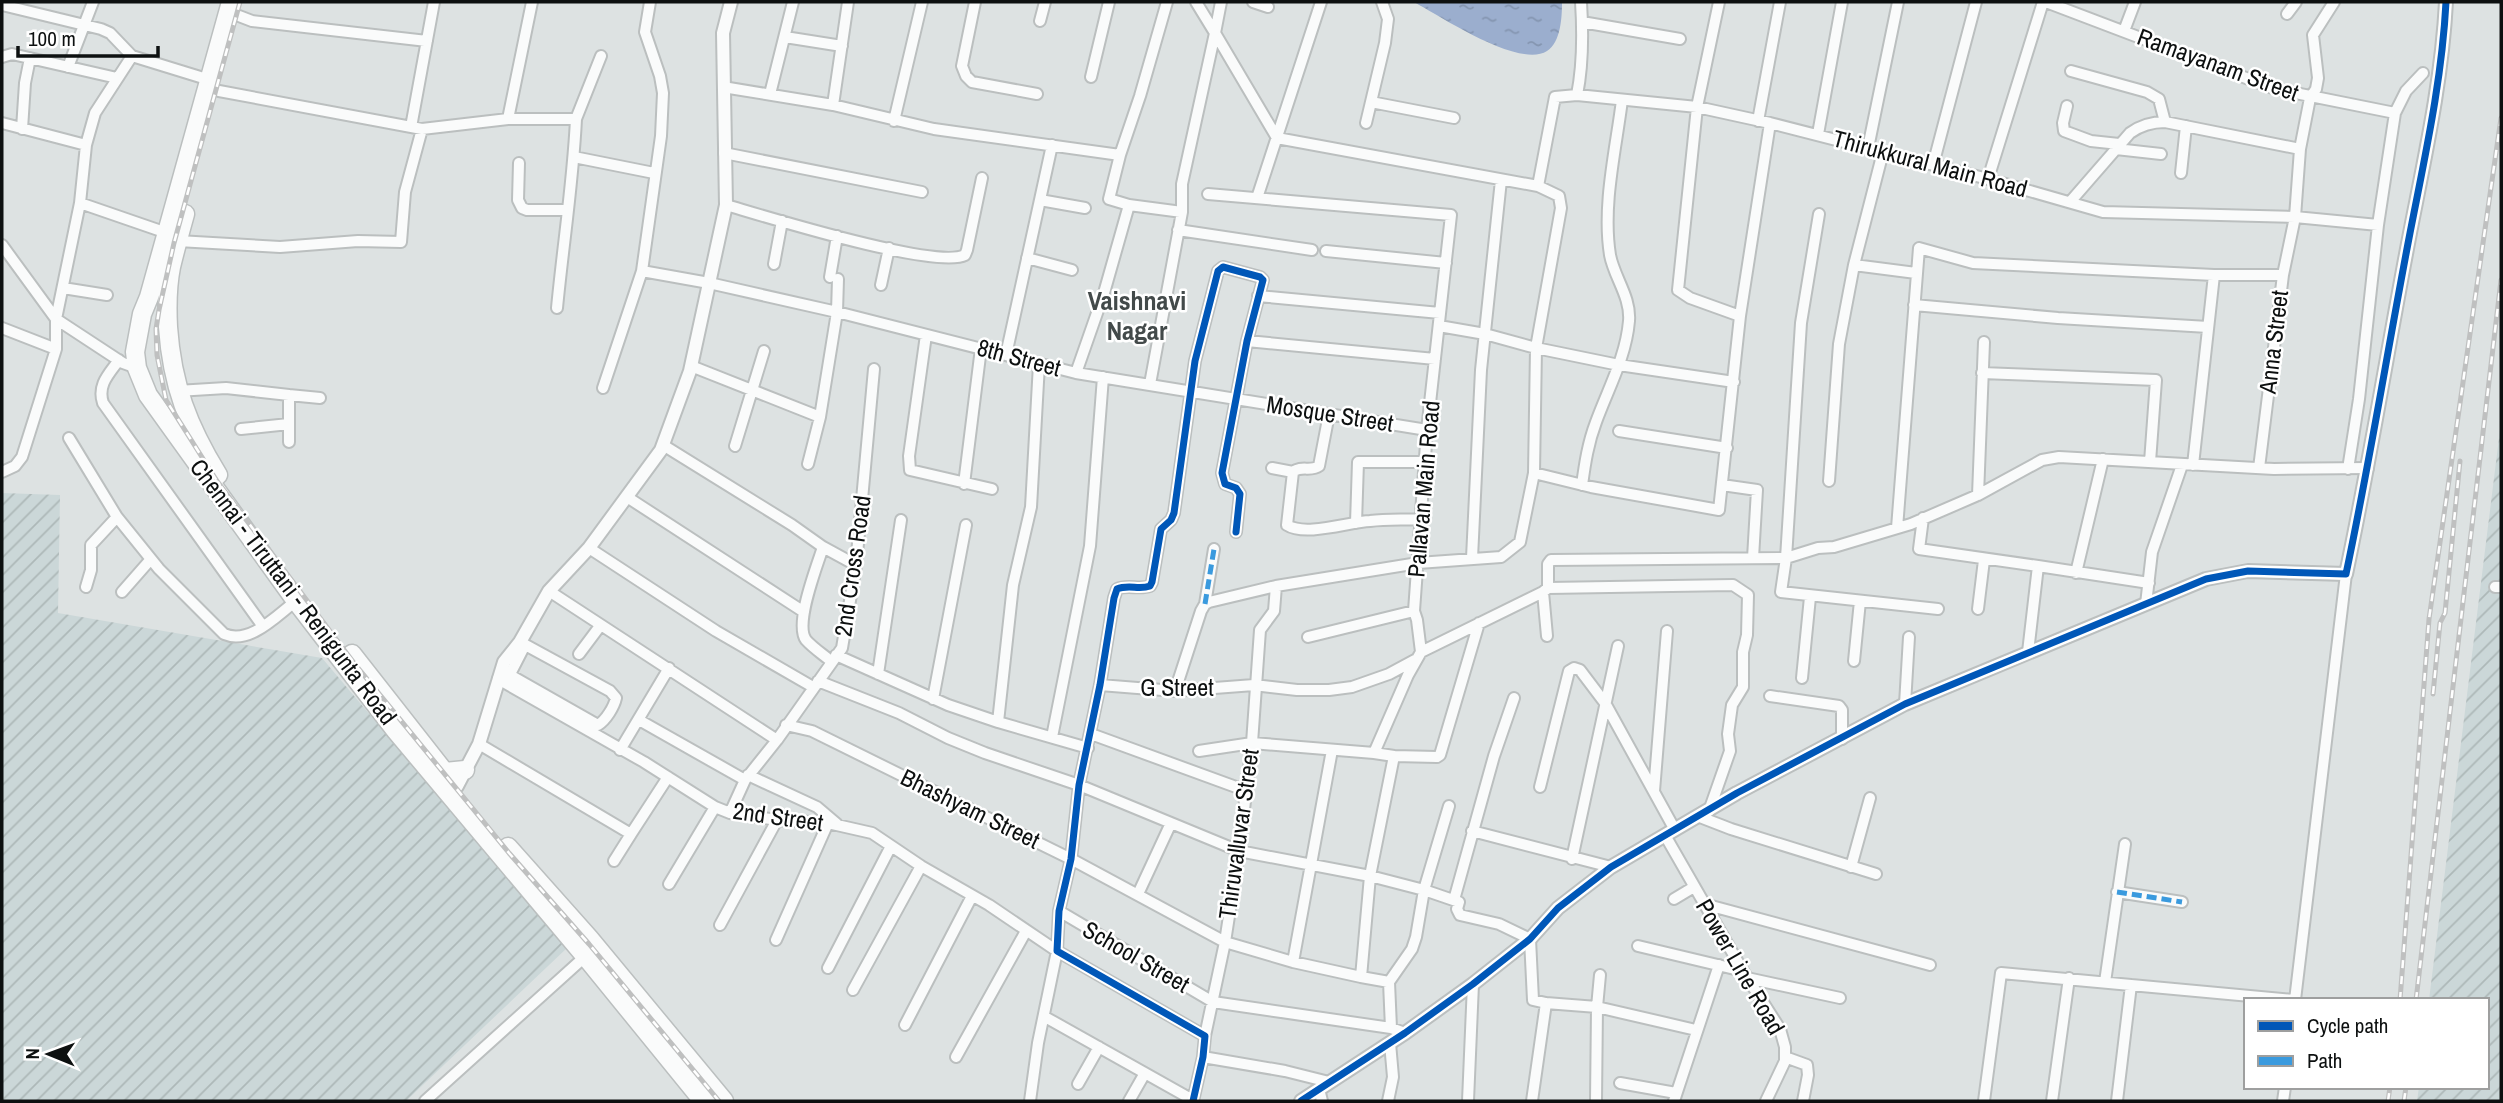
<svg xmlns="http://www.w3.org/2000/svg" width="2503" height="1103" font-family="'Archivo Narrow',sans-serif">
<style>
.industrial{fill:url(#industrial-furrows)}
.water{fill:url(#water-ripples)}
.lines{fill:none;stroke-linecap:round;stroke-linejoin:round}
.minor-casing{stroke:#bbbfbf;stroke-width:14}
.tertiary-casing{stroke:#bbbfbf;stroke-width:16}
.trunk-casing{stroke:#bbbfbf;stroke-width:21}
.minor{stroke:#fafbfb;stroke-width:10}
.tertiary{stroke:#fafbfb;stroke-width:12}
.trunk{stroke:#fafbfb;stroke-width:18}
.rail-casing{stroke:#bfc0c0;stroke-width:5}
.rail{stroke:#fff;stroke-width:2.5;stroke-dasharray:8;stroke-linecap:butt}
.quiet{stroke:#3a9ade;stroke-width:5;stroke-dasharray:10 5;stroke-linecap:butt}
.cycleway-casing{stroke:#fff;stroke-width:11}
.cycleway{stroke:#0057b8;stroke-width:7}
.labels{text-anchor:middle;stroke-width:5;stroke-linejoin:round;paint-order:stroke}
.street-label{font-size:24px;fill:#0d1010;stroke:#fff}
.neighbourhood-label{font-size:26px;font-weight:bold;fill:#434a4a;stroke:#fff}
</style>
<defs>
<pattern id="industrial-furrows" width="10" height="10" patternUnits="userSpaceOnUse" patternTransform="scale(1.75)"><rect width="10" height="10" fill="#cbd7d8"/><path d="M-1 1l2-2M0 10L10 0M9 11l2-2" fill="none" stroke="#adb8b8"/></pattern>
<pattern id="water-ripples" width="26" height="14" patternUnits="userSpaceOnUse" patternTransform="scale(1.75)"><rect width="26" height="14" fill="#9baece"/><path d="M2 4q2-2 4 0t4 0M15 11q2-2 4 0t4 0" fill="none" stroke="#8495b0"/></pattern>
</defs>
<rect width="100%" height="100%" fill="#dde2e2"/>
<path class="industrial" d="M2501 422V1101H2417L2419 1087H2487V1000H2429Z
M2 493 60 495 58 613 322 658 567 948 406 1101H2Z"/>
<path class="water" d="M1414 2H1562C1562 17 1561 42 1547 51 1519 69 1440 16 1414 2Z"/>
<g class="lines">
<defs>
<path id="minor" d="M848 2 833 105 934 129 1120 155 1140 96 1167 2
M975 2 962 66 966 76 972 82 1037 94
M1253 2 1268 7
M1581 2C1583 33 1583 65 1577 95L1697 107 1770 123 1988 179 2103 212 2295 217 2378 225
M1719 2 1697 107 1678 290 1690 298 1740 316
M2046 2 2275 89 2395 113
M2 5 101 29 110 33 132 56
M2287 14 2296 2
M239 16 252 21 427 41
M1040 21 1045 2
M1582 22 1680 39
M2124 31 2135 2
M785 37 842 46
M2 57 12 54 117 78
M68 67 93 2
M2071 71 2147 92 2159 99 2165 122
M1091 77 1109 2
M723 87 833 105
M219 91 422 129 508 119 532 2
M770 94 793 2
M1371 102 1454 118
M2067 106 2063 123 2064 131 2091 141 2119 144
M508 119H576C573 183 563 245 557 308
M576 119 601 56
M894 121 922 2
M1758 121 1780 2
M2 123 86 145
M1366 123 1385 43 1388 19 1382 2
M411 127 434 2
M22 129 25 83 30 58
M1818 134 1842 2
M1868 148 1898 2
M2116 149 2161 154
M724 153 922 192
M1120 155 1109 199 1129 205 1182 212
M574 157 654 173
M519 163 518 200 522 208 527 210H566
M1933 165 1976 2
M2181 173 2186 126
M1988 179 2043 2
M1538 186 1555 97 1577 95
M1208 194 1451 215 1427 430 1414 611 1417 620 1421 652 1408 675 1374 753
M1257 198 1321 2
M1040 200 1085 208
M2070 202 2130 133C2141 125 2151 122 2165 122L2300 149
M80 203 86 145 95 113 132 56 210 80
M726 205C764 216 936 270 965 255L967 250 982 178
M1819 214 1801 323 1786 558 1781 592 1938 609
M1178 230 1312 250
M178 241 280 247 358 241 401 242 405 192 422 129
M2 245 56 319 123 363 137 368
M1326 251 1446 263
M1027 258 1072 270
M774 264 782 221
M1854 265 1916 273
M642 271 709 283 837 312 1076 373 1427 430
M830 277 837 236
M881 285 889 248
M63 288 107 295
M1258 296 1440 313
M1914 305 2058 318 2208 327
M1439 326 1485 334 1536 348 1619 365 1734 382
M2 328 56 349
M926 335 909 456 910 470 992 489
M1247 341 1435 359
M1006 355 1052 145
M119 360C109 374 97 385 103 403L262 625
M1039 364 1031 507 1013 585 998 722 1088 748
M691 366 820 417 837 312 838 279
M1076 373 1104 293 1129 205
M1982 373 2156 380 2150 462
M1150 384 1182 212V184L1215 33 1196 2
M603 388 642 271 661 136 663 93 660 76 645 32 650 2
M177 391 226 388 289 395V424L241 429
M289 395 320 398
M1329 414 1319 466C1311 472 1301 465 1293 472L1287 525C1305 537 1349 522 1370 521 1387 519 1404 520 1421 519
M1619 431 1727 448
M69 438 117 517 159 569 224 634C250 645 276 616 296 601
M289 442V424
M663 445 792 525 823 547 856 565
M735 446 764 351
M808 464 820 417
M2193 465 2214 275
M1272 468 1293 472
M2259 468 2283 275 2295 217 2300 149 2310 98 2316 89 2318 78 2313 35 2334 2
M2348 469 2359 399 2378 225 2395 113 2406 91 2423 73
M2 472 15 466 22 457 56 349V319L80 203 167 233
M1534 473 1591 487 1719 510 1740 316 1770 123
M1829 481 1839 344 1854 265 1883 152
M964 484 981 348
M1582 485C1585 463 1588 443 1596 422 1608 389 1626 357 1629 321 1631 297 1614 277 1610 255 1602 205 1616 149 1622 100
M1722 485 1757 490 1753 558
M1978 495 1984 342
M627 497 804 612
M1923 518 1919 549 2038 566 2028 652
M1356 523 1358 462H1425
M1897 528 1919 248 1973 263 2214 275H2283
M823 547C817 566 794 624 806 640 813 648 824 655 832 662
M589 548 716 631 813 687
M1472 558 1481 370 1501 180
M2038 566 2149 583
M2076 573 2103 459
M86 587 91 570V545L117 517
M2495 587H2501
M1548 588 1733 585 1748 595 1747 635 1743 652V687L1732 705 1728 734 1730 751 1709 811
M549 591 777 740
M122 592 151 559
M1543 592 1547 636
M1205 604 1214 549
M2146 604 2152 552 2182 465
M1978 609 1984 560
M1308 637 1414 611
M1421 652 1543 592 1548 588V564L1551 560 1786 558 1818 548 1834 547 1911 524 1978 495 2042 460 2059 457 2274 469 2368 468
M579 654 600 626
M836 655 948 705 998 722
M1854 661 1860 601
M878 674 901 520
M510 675 598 725C606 720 614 707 616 698L610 691 520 642
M1802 678 1810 597
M498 679 644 762 715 807 730 813 777 820 828 823 872 833 921 866 989 905 1057 951 1038 1043 1030 1101
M507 680 525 645
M818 681 899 713 948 738 985 753 1079 785 1239 851 1370 876 1424 890 1459 902 1457 909 1460 915 1499 924 1530 939 1533 1000 1546 1003 1597 1007 1696 1030
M1100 685 1175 691 1254 685 1297 690H1329L1352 687 1389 674 1415 660
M1175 691 1201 611 1205 604 1209 602 1276 586 1418 563 1501 557 1520 542 1534 473 1536 348 1561 208 1559 196 1538 186 1277 138 1215 33 1221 2
M1770 696 1839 706 1842 710V739
M933 699 966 525
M1905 704 1909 637
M639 720 745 780
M786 725 812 731 1071 859 1225 942 1293 962 1361 977 1370 876 1394 756 1374 753 1252 743 1199 751
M1091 734 1247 791
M1052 737 1090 546 1103 377
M479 744 631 834 668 777
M620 750 669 668
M1394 756 1437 757 1440 755 1479 623
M748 775 817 807 837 824
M1540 787 1569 671 1574 668 1580 670 1605 703 1675 830
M1654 791 1667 631
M730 813 745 780 777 740 842 648 856 565 874 369
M1700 817 1731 829 1876 874
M1472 831 1611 867
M1666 837 1743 971 1780 1029 1785 1047V1061L1766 1101
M1572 859 1618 646
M614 861 631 834
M1851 867 1870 798
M669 884 715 807
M2117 892 2182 902
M1138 894 1171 823
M1674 899 1694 887
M1454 900 1494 756 1514 698
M1704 904 1930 965
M1059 911 1213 1002 1391 1028 1405 1033
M720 925 777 820
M776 940 828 823
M1638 946 1743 971
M1293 962 1332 750
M828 968 891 846
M1361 977 1389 982 1391 1028
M1747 978 1840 998
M1389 982 1412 949 1416 937 1424 890 1449 806
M2105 982 2125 844
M853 990 921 866
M2295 1000 2346 574
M1045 1017 1193 1100
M905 1025 972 896
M1205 1036 1225 942 1239 851 1252 743 1260 630 1274 611 1276 586
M956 1057 1026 931
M1203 1057 1285 1071 1329 1082
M1785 1057 1807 1065 1808 1075 1803 1101
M1620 1083 1676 1093
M1078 1084 1099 1047
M1319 1089 1322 1101
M425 1101 589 953
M1129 1101 1145 1073
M1193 1101 1203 1057 1205 1036 1057 951 1059 911 1071 859 1079 785 1100 685 1114 598 1117 589C1128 584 1139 590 1150 586L1152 582 1161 529 1171 520 1174 513 1195 361 1218 271 1223 267 1260 277 1263 280 1247 341 1222 473 1225 484 1236 488 1240 494 1236 532
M1388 1101 1393 1077 1390 1043
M1468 1101 1473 984
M1532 1101 1546 1003
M1596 1101 1597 1007 1600 975
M1674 1101 1719 965
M1984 1101 2001 973 2294 1000
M2052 1101 2069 978
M2117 1101 2131 985
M2283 1101 2285 1087"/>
<path id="tertiary" d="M448 794 457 786 479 744 504 662 520 642 549 591 589 548 661 450 690 371 726 205 723 33 731 2
M1301 1101 1405 1033 1473 984 1530 939 1558 908 1611 867 1737 793 1905 704 2206 579 2248 571 2346 574C2370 461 2388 347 2410 233 2425 156 2442 80 2446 2"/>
<path id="trunk" d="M231 2 149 297 142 314 135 352 137 368 148 395 296 601 396 731 585 956 703 1101
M185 214C180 232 175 250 171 267 167 287 167 307 168 327 172 385 188 426 218 475
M352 654 443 770
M445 772 465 770
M508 847 589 938 724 1101"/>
</defs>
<use href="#minor" class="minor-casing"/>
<use href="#tertiary" class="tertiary-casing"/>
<use href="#trunk" class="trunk-casing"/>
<use href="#minor" class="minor"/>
<use href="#tertiary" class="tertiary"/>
<use href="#trunk" class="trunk"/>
<defs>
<path id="rail" d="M240 2 174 243 159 310 156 329 157 355 166 400 217 481 354 663 509 853 589 944 719 1101
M2433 694 2440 623 2445 613 2460 461
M2400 1000 2429 619 2501 118
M2416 1000 2501 280
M2388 1101 2390 1087
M2404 1101 2406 1087"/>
</defs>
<use href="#rail" class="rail-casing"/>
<use href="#rail" class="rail"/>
<path class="quiet" d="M1205 604 1214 549
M2117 892 2182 902"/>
<defs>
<path id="cycleway" d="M1193 1101 1203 1057 1205 1036 1057 951 1059 911 1071 859 1079 785 1100 685 1114 598 1117 589C1128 584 1139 590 1150 586L1152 582 1161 529 1171 520 1174 513 1195 361 1218 271 1223 267 1260 277 1263 280 1247 341 1222 473 1225 484 1236 488 1240 494 1236 532
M1301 1101 1405 1033 1473 984 1530 939 1558 908 1611 867 1737 793 1905 704 2206 579 2248 571 2346 574C2370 461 2388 347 2410 233 2425 156 2442 80 2446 2"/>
</defs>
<use href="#cycleway" class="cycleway-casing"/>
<use href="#cycleway" class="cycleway"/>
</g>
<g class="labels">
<g class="street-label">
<text transform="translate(2218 65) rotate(20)" y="8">Ramayanam Street</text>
<text transform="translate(1930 164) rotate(15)" y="8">Thirukkural Main Road</text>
<text transform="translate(2274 342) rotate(-83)" y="8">Anna Street</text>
<text transform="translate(1019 358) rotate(15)" y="8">8th Street</text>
<text transform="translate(1330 414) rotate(9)" y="8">Mosque Street</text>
<text transform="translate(1424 489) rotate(-85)" y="8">Pallavan Main Road</text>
<text transform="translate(853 566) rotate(-82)" y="8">2nd Cross Road</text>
<text transform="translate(293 592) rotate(53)" y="8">Chennai - Tiruttani - Renigunta Road</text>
<text x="1177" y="696">G Street</text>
<text transform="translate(970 809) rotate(26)" y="8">Bhashyam Street</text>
<text transform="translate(778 817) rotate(8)" y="8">2nd Street</text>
<text transform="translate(1239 834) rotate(-82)" y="8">Thiruvalluvar Street</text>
<text transform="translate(1136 957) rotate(30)" y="8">School Street</text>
<text transform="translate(1740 967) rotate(60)" y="8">Power Line Road</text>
</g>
<g class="neighbourhood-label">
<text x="1137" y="310">Vaishnavi<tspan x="1137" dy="30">Nagar</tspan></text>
</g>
</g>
<rect width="2503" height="1103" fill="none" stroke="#0d1010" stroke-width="7"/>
<rect x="2244" y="998" width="245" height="91" fill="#ffffff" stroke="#9e9f9f" stroke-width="2"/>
<rect x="2258" y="1021" width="35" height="10" fill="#0057b8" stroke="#9e9f9f" stroke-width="2"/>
<text x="2307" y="1033" font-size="21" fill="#0d1010">Cycle path</text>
<rect x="2258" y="1056" width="35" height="10" fill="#3a9ade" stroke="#9e9f9f" stroke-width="2"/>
<text x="2307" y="1068" font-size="21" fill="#0d1010">Path</text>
<g transform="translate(49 1054) rotate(271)" stroke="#ffffff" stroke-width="5" paint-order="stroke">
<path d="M0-5L12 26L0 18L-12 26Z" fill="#0d1010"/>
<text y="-10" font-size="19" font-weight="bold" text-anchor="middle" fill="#0d1010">N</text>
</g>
<path d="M18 46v10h140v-10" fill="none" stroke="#0d1010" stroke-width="3.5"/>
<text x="28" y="46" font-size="21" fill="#0d1010" stroke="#ffffff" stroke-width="5" paint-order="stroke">100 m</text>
</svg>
